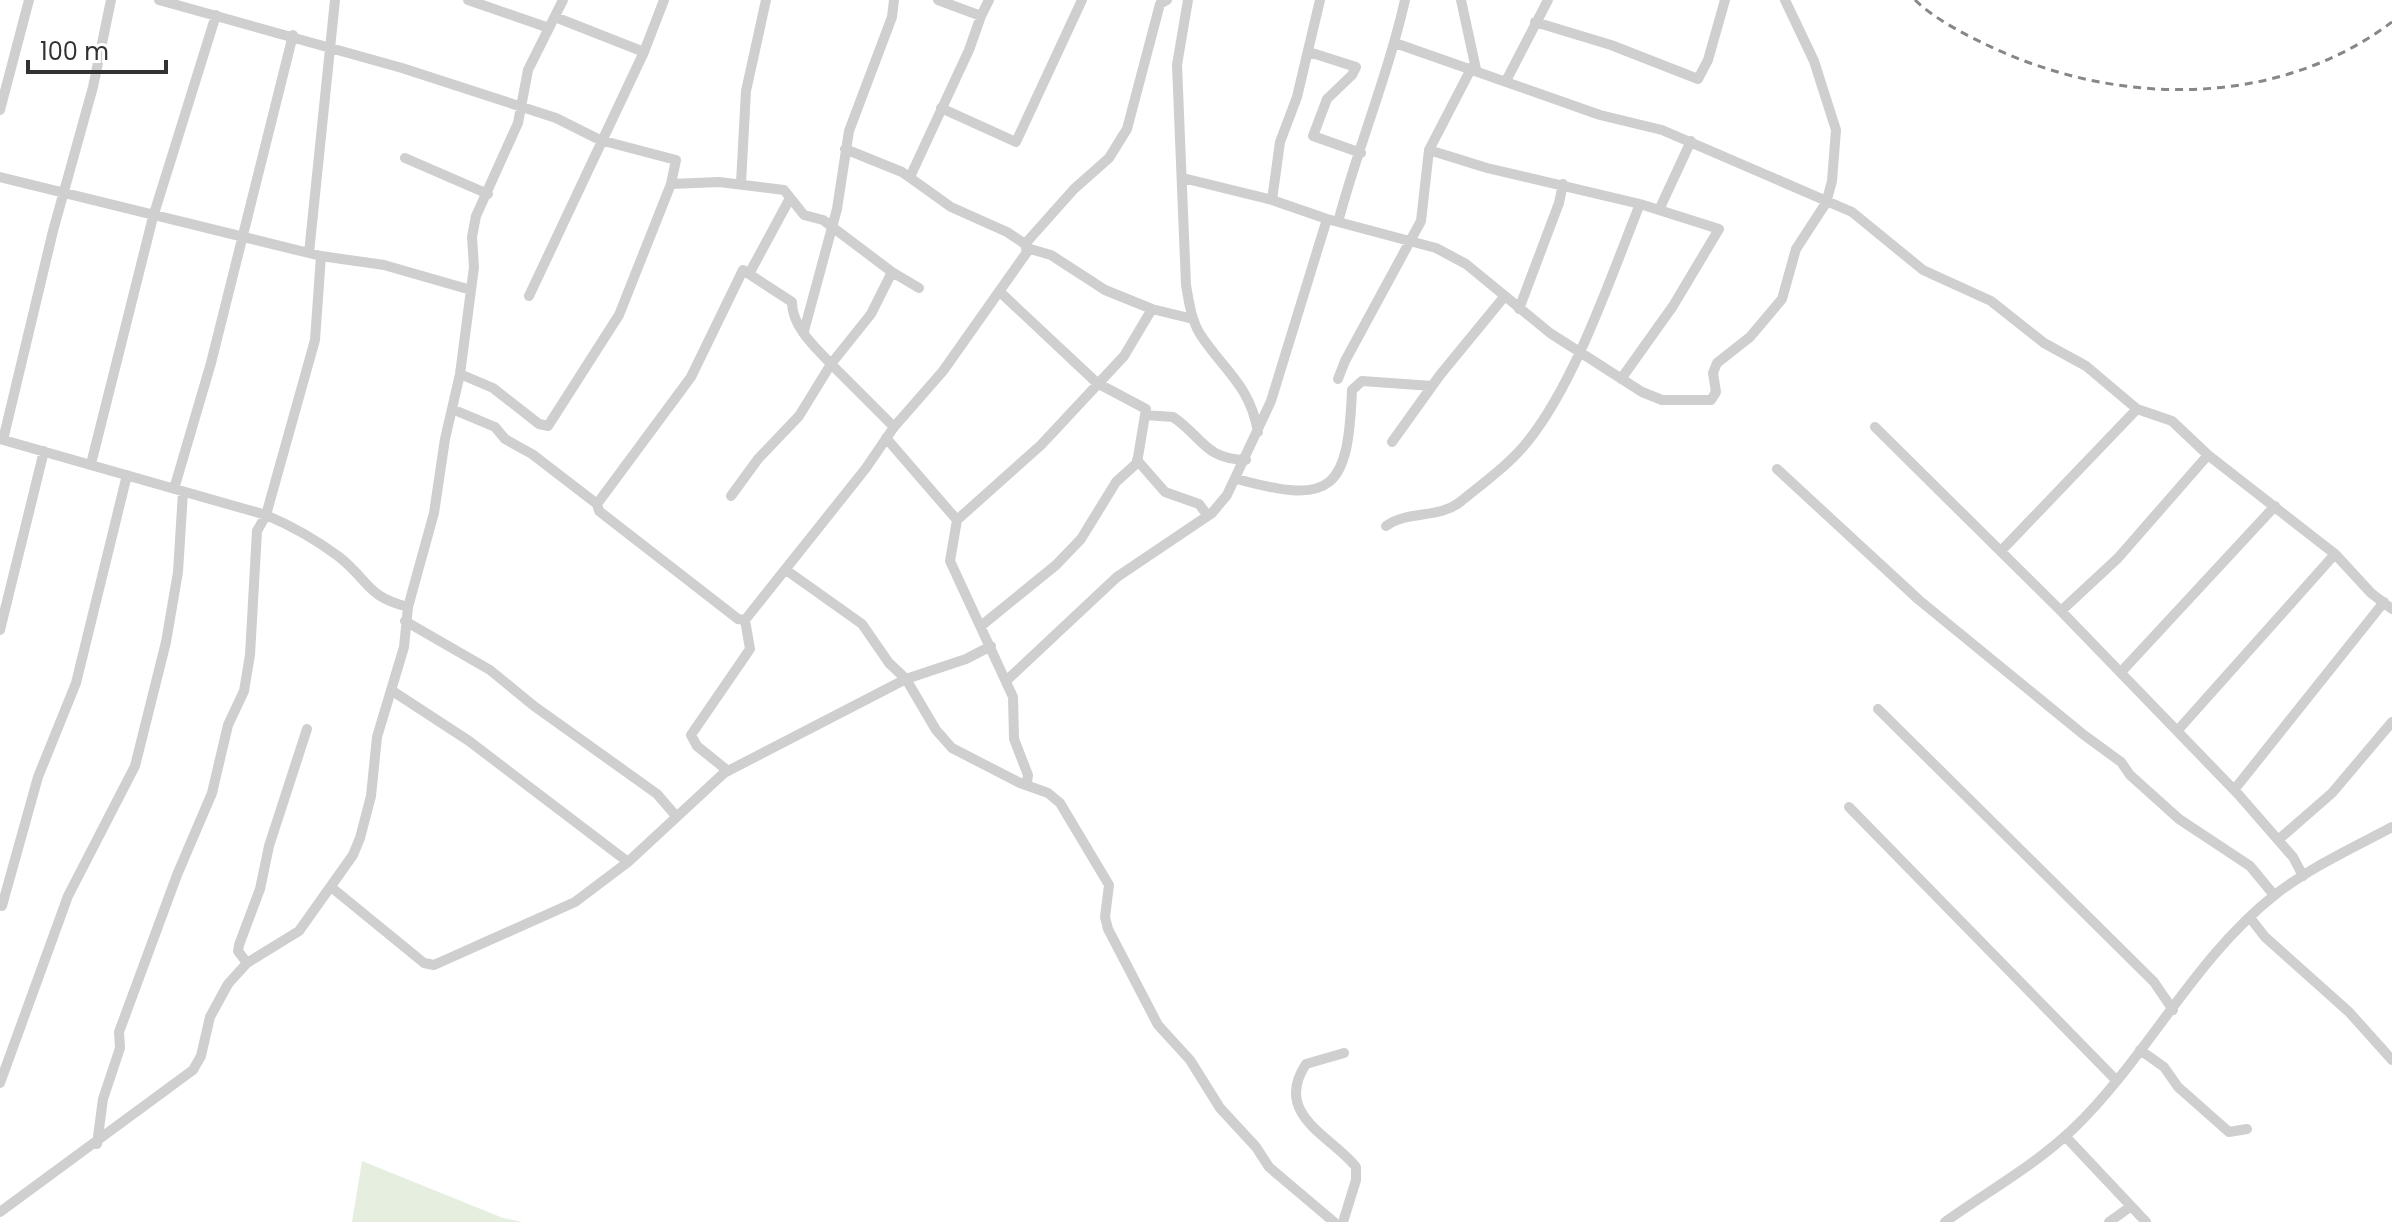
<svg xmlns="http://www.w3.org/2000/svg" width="2392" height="1222" font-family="Poppins,sans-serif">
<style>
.green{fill:#e6eee0}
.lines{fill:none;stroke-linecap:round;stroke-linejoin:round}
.minor{stroke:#cfcfcf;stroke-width:10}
.rail{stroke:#878787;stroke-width:3;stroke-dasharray:8 6;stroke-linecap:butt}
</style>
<rect width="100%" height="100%" fill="#fff"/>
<path class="green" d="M362 1161 503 1218 523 1222H352Z"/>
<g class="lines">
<path class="minor" d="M159 0 402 68 556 118 600 140 676 160 671 184 619 315 548 426 539 424 493 388 460 374
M468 0 549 28
M938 0 981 16 989 0
M1188 0 1177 65 1186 285C1189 302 1191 319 1200 334 1224 371 1250 385 1258 432
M1461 0 1476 69
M555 17 644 52
M1535 22 1611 45 1698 79 1708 60 1725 0
M1395 43 1600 115 1662 130 1852 212 1923 270 1991 301 2044 343 2086 366 2137 409 2172 421 2208 455 2335 554 2371 593 2392 609
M1309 52 1356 67 1352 75 1327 99 1313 136 1361 153
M1507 79 1548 0
M941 108 1016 142 1082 0
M0 110 29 0
M1429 150 1487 168 1640 204
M405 158 488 194
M0 177 321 256 384 265 471 290 474 267 472 237 476 216 518 123 528 70 563 0
M910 177 969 50 981 16
M1183 178 1272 200 1327 219 1436 248 1466 264 1550 333 1642 392 1662 400H1711L1716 392 1713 373 1717 363 1750 337 1782 299 1796 249 1826 203 1832 181 1836 130 1814 61 1785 0
M741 183 746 91 766 0
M671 184 719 182 784 190 804 215 823 220 892 272 919 288
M1272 200 1280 142 1297 97 1320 0
M1659 210 1691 141
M1338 222C1358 147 1388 75 1405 0
M1025 244 1074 189 1109 158 1127 129 1160 4 1167 0
M1027 248 1051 255 1105 290 1152 309
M309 253 335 0
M892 272 871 314 831 364 894 427
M749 274 789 200
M529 296 644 52 664 0
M1519 309 1559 203 1563 184
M804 331 837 209 849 131 892 17 894 0
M1338 379 1345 361 1421 221 1429 150 1472 67
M452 409 495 427 505 439 532 454 597 504 599 511 738 619 745 620 866 468 894 427 943 371 1027 252 1025 244 1007 232 951 207 902 172 845 149
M1145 415 1173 417C1203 437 1204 459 1246 460
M1875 427 2061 611
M886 438 957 520 950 561 1013 697 1014 739 1028 775 1027 782
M0 439 266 515C292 526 315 539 338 556 370 581 365 596 408 607
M3 440 53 231 93 87 111 0
M1392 442 1440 375 1504 297
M2208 455 2118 558 2061 611 2238 794 2293 857 2303 876
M1137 463V460L1165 492 1199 504 1208 516
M91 464 153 217 216 15
M1777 469 1919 600 2084 735 2121 762 2130 775 2179 819 2250 866 2274 895
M1237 479C1334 506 1348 489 1352 390L1362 381 1432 386
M174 489 211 363 293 35
M597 504 691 377 743 270 792 302C792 327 815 347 831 364L799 416 758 459 731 496
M957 520 1041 445 1124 356 1152 309 1193 319
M1386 526C1408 510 1439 519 1460 502 1482 484 1511 463 1528 441 1576 381 1611 276 1640 204L1719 229 1673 306 1621 379
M2001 551 2137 409
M786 570 862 624 889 663 906 679 936 730 952 748 1020 783 1048 793 1060 803 1109 885 1105 917 1108 929 1158 1025 1190 1060 1220 1108 1256 1147 1269 1167 1334 1222
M405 621 490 670 534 706 657 794 676 816
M981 626 1056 565 1081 539 1116 482 1137 463 1146 409 1097 383 1000 292
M0 630 44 451
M2122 671 2275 506
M1006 681 1117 577 1212 513 1227 495 1271 401 1327 219
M391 690 469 741 628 862
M1878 709 2154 982 2173 1010
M2178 730 2335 554
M728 771 697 746 691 735 750 649 745 620
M2234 790 2384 602
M1849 807 2115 1079
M2278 840 2332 793 2392 722
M331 887 424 963 434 965 575 902 628 862 724 773 906 679 966 659 991 646
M2 906 38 777 76 683 127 475
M2251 919 2265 937 2349 1012 2392 1060
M247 963 238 951 239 945 260 889 269 846 307 729
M2140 1050 2164 1067 2178 1087 2229 1132 2247 1129
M0 1083 68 896 135 766 166 642 178 572 183 492
M2065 1136 2146 1222
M97 1144 103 1099 120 1048 119 1032 177 875 212 793 228 725 244 691 250 655 257 531 266 515 315 340 321 256
M0 1212 193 1070 201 1056 210 1017 228 984 247 963 299 931 353 855 360 838 371 796 377 737 404 647 408 607 434 513 445 439 460 374 471 290
M1343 1222 1356 1180V1167C1333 1137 1272 1115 1306 1064L1344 1053
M1945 1222C1988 1191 2034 1166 2073 1129 2147 1058 2194 958 2276 894 2311 867 2353 848 2392 827
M2109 1222 2130 1207"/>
<path class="rail" d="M1915 0C1935 19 1962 33 1987 45 2114 106 2275 110 2392 22"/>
</g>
<path d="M28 60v12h138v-12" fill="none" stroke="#323232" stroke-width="4"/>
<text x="40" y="60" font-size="24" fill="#323232" stroke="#ffffff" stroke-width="6" paint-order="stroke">100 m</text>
</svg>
